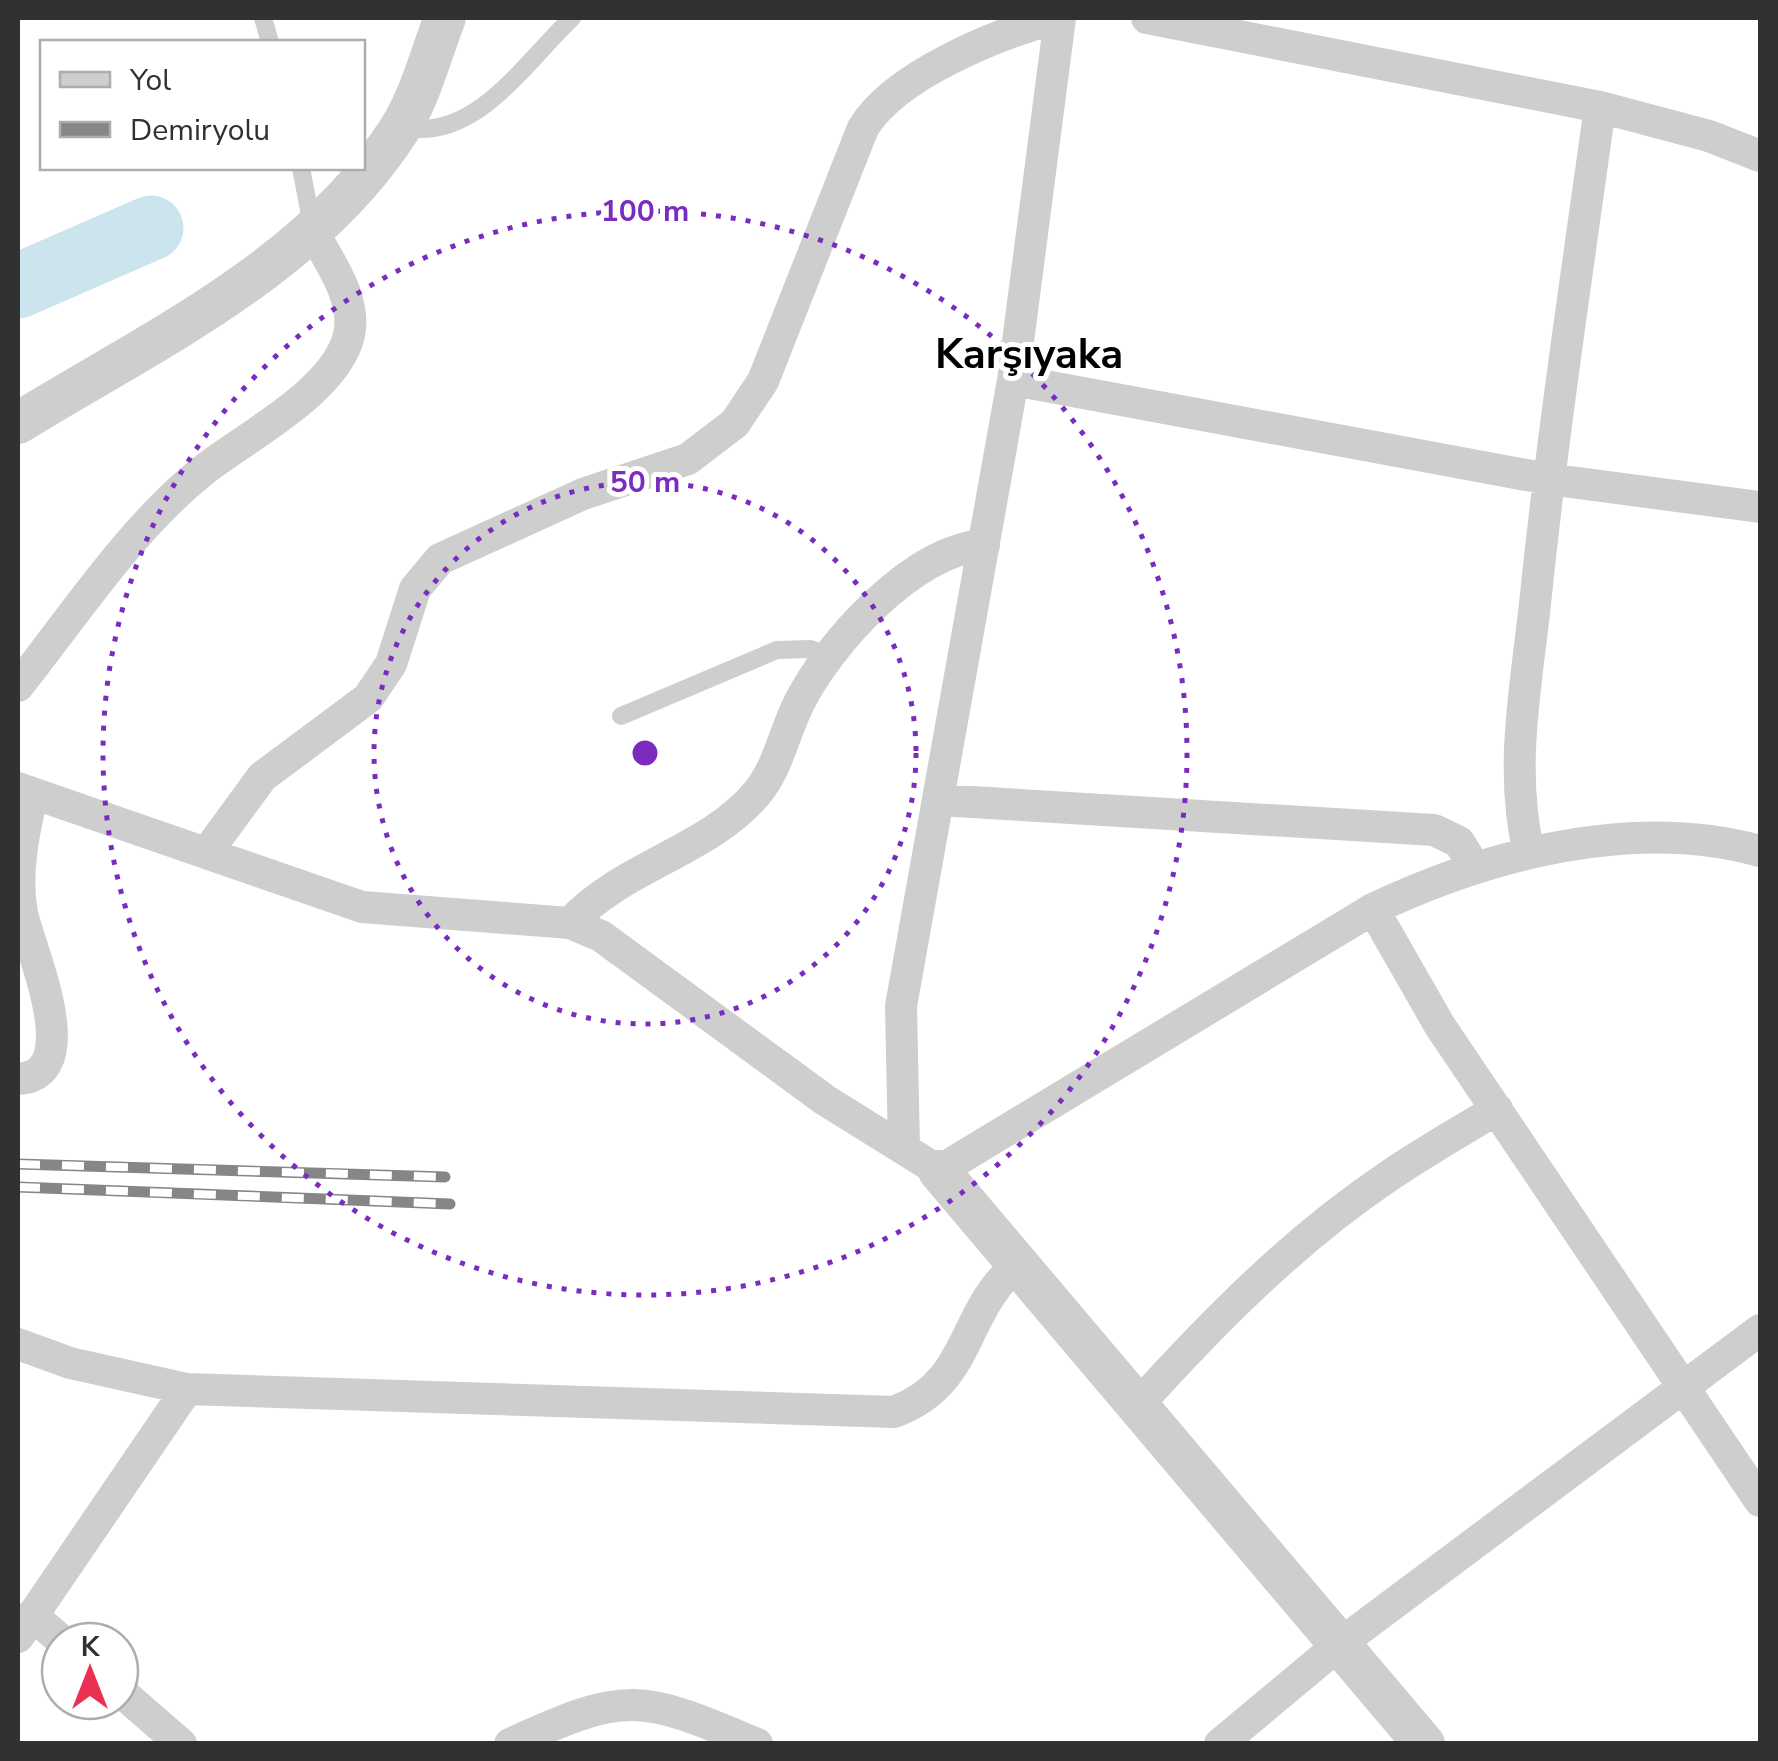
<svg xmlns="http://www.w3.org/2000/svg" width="1778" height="1761" font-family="'Nunito Sans',sans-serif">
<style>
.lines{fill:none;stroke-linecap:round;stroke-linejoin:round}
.river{stroke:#cbe4ee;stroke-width:65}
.service{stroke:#cecece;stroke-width:18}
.minor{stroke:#cecece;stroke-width:32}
.tertiary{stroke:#cecece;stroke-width:42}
.rail-casing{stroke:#868686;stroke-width:11}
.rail{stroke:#fff;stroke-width:8;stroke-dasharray:22;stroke-linecap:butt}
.ring{fill:none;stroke:#7b2cbf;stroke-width:5;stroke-dasharray:5 10}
.labels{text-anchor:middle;stroke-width:10;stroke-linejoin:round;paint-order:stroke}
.district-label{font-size:42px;font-weight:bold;fill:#000;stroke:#fff}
.centre{fill:#7b2cbf;stroke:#fff;stroke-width:5}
.ring-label{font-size:30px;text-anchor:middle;font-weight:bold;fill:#7b2cbf;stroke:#fff;stroke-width:10;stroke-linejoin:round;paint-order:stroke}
</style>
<rect width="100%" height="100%" fill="#fff"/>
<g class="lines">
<path class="river" d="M18 286 151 228"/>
<path class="service" d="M263 18 270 42
M402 127C475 143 525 62 572 18
M301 168 312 225
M621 716 777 650 810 649 828 656"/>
<path class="minor" d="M1147 18 1600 107 1709 136 1760 156
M1013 380 1548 479 1760 507
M18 686C75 614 129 531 200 473 243 438 336 392 349 335 357 298 329 262 312 230
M18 788 362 907 570 923 601 936 825 1100 939 1171 1373 909C1489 854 1634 816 1760 851
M938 800 1434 830 1459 842 1475 868
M208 851 262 777 368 698 391 664 415 589 440 559 583 494 688 459 735 423 763 381 863 128C895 75 997 34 1056 18
M1529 853C1509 770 1526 687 1535 604 1552 438 1577 273 1600 107
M1373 909 1440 1026 1760 1501
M570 923C624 865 709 851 757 793 778 768 784 733 799 703 829 643 913 550 984 545
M18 1079C88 1075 29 948 22 913 15 875 23 834 32 797
M904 1149 901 1006 1013 380 1060 18
M18 1344 70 1363 187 1389 894 1412C974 1382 959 1313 1018 1264
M1138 1405C1213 1322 1294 1240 1386 1178 1422 1153 1460 1132 1497 1109
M32 1615 62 1641
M18 1637 187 1389
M120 1691 181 1744
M510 1744C627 1690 640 1694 757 1744
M1220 1744 1341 1643 1760 1330"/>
<path class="tertiary" d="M18 423C153 340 311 267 399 130 420 98 431 53 445 18
M939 1171 1424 1744"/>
<defs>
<path id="rail" d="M18 1164 445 1177
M18 1187 450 1204"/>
</defs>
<use href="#rail" class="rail-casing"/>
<use href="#rail" class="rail"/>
</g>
<g class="ring">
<circle cx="645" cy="753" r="271"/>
<circle cx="645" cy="753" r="542"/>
</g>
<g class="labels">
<g class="district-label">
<text x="1029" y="368">Karşıyaka</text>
</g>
</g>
<circle cx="645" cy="753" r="15" class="centre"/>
<g class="ring-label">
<text x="645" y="221">100 m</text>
<text x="645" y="492">50 m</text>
</g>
<rect width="1778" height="1761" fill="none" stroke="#313131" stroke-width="40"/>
<rect x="40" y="40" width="325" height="130" fill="#ffffff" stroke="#adadad" stroke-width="2.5"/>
<rect x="60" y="72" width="50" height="15" fill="#cecece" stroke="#adadad" stroke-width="2.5"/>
<text x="130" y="90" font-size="30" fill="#313131">Yol</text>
<rect x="60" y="122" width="50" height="15" fill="#868686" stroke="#adadad" stroke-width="2.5"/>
<text x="130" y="140" font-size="30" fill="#313131">Demiryolu</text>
<g transform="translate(90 1671)"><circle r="48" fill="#ffffff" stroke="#adadad" stroke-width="2.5"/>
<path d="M0-8L18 38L0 25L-18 38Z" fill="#ea3151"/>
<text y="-15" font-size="28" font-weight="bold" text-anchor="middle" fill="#313131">K</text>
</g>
</svg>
